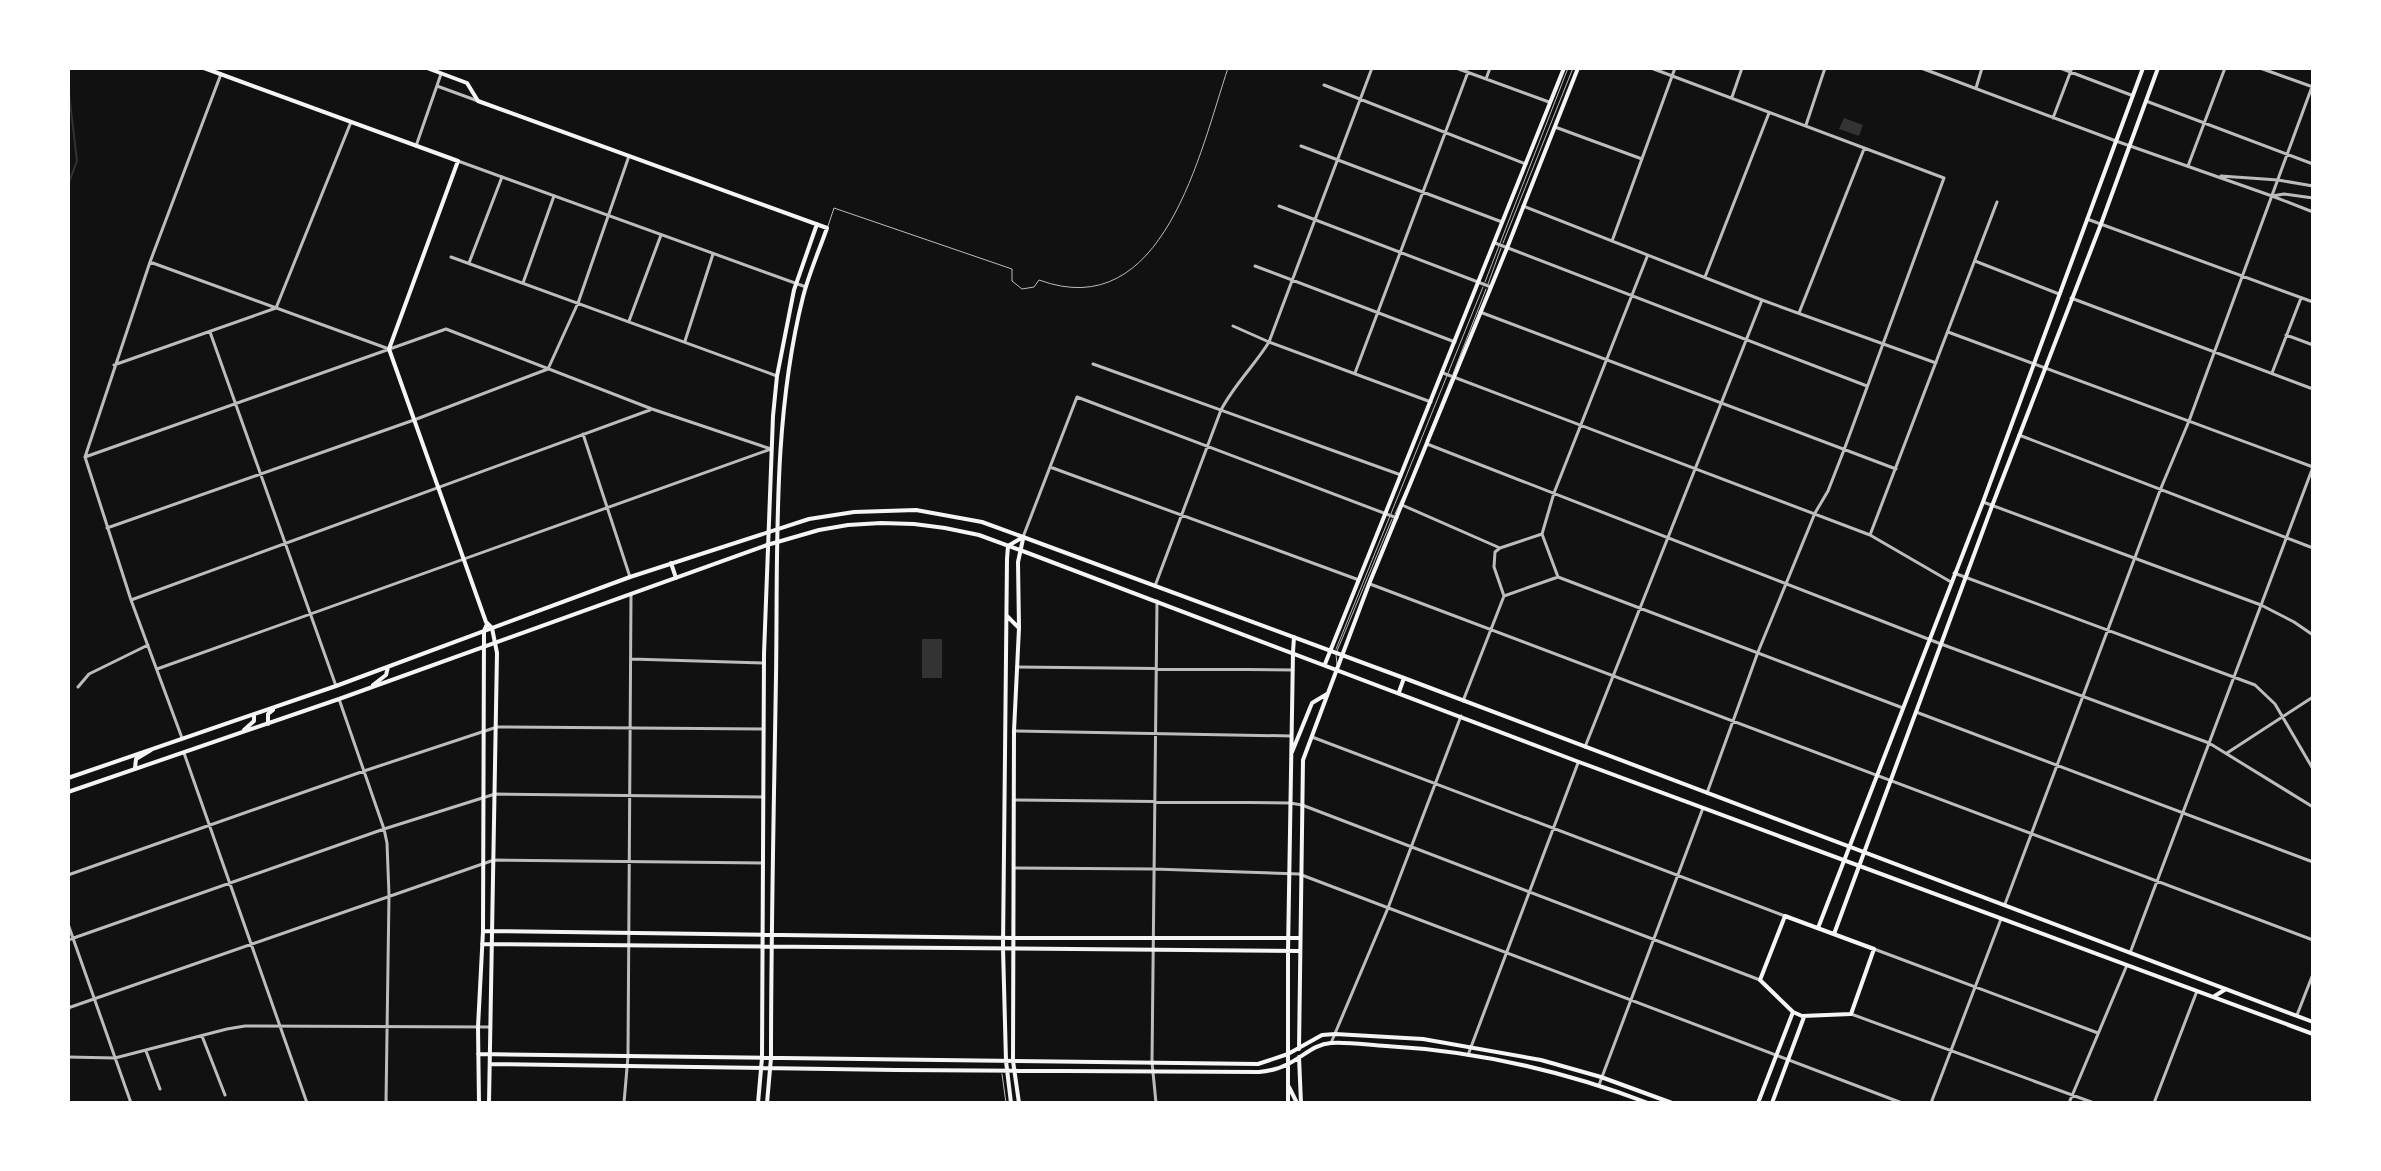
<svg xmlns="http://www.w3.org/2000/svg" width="2381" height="1171" font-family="Commissioner,sans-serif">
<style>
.water{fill:#333}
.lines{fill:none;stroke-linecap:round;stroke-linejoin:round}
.stream{stroke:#333;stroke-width:2}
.service{stroke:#bcbcbc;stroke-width:1}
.minor{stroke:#bcbcbc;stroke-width:3}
.tertiary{stroke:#bcbcbc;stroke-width:3}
.secondary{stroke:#f5f5f5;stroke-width:4}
.primary{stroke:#f5f5f5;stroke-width:4}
</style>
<rect width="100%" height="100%" fill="#111"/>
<path class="water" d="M1844 118 1863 125 1859 136 1839 129Z
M922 639H942V678H922Z"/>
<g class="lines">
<path class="stream" d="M68 85 77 161 68 185"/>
<path class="service" d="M828 226 834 208 1012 269V281L1022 289 1034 287 1039 280C1164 326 1200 151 1228 68
M1503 243 1573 68
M1485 282 1568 68
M1488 284 1501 248
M1453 374 1486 289
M1426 441 1451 379
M1395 514 1406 490
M1336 649 1483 287
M1337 651 1392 519
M1336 654 1337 665
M1002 1074 1006 1103"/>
<path class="minor" d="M1456 68 1549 102
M1651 68 1944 178 1844 450 1828 491 1815 513 1758 652 1707 793
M1921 68 2116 141
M2060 68 2131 95
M2260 68 2313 87
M1486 79 1490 68
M1324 85 1526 164
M437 86 478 101
M1976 88 1982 68
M1732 97 1742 68
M2146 101 2313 164
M2053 118 2072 68
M1806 125 1825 68
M1555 127 1642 159
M416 146 441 74
M1301 146 1502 222
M2188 166 2225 68
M2272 196 2313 212
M1279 206 1491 287
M1523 206 1762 300 1936 363
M2087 219 2313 302
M1612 241 1675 68
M1495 243 1867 386
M451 257 777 376
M1975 261 2059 294
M150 262 389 349
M469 263 502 177
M1255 266 1455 342
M1705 277 1769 113
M523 283 554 196
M2071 298 2313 389
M1480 312 1896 469
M1799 313 1864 149
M629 321 661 235
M1233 326 1269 342 1431 402
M210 332 336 686
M1948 332 2313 467 2130 953
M2286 335 2313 345
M685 341 713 254
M1093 364 1401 475
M114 365 276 308 351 122
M1355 373 1468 72
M1443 373 1870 535 1951 582
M2272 373 2301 298
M583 434 630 577
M2019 435 2313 548
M1427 444 1941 644 2209 743 2313 807
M85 457 446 329 652 409 771 449
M1050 467 1359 580
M1402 505 1500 548
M107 528 414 420 548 369 578 303 629 156
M1542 534 1554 493 1647 257
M1542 534 1558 577 1504 596 1494 567 1495 552 1500 548Z
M1870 535 1997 202
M1023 537 1077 397 1397 518
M1954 573 2255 685 2275 704 2313 769
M1558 577 1903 708
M1370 584 2313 940
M1155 586 1221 410C1234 385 1254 366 1269 342L1372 68
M131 600 650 410
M631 659 763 663
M1017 667 1293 670
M157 669 771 449
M78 687 89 674 148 645
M339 699 384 829 387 843 389 895 386 1103
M1463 701 1504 596
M1916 712 2313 862
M1015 731 1291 736
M1312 737 1785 916
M182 738 131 600 85 457 150 262 221 74
M1585 747 1762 300
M184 753 307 1103
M2227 753 2313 697
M1014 800 1290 803 1302 805 1760 980
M1014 868 1154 869 1299 874 1902 1103
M68 875 364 771 497 727 763 729
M2005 904 2161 488 2189 421 2313 84
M68 924 131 1103
M68 940 384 829 495 794 763 797
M1874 949 2098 1033
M68 1008 494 860 763 863
M1851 1014 2094 1103
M2297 1015 2313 974
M202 1036 225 1095
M1331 1043 1388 908 1461 716
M146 1051 160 1089
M1468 1055 1578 763
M68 1057 115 1058 227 1029 245 1026 490 1027
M1599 1085 1703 808
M624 1103 628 1056 631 595
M1156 1103 1152 1062 1157 601
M1931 1103 2001 919
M2069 1103 2127 965
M2154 1103 2197 991"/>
<path class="tertiary" d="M2116 141 2272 196 2284 194 2313 198
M458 161 806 287
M2221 176 2278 180 2313 186
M1983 502 2261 605 2294 622 2313 635"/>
<path class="secondary" d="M204 68 458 161 389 349 486 622 492 628 497 653 489 1103
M427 68 467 83 478 101 827 228C819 251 809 273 803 297 772 420 778 550 776 676 774 803 771 931 771 1058L767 1103
M1007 616 1019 628
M1292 752 1312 703 1327 694
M1785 916 1874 949 1851 1014 1802 1016 1793 1012 1760 980Z
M1818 928 1983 502 2143 68
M483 931 1013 938H1299
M1834 934 1992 506 2101 224 2158 68
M482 944 1299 951
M1299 1049 1303 760 1337 669
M478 1054 1258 1064 1288 1054 1322 1035 1335 1034 1423 1039 1541 1060 1601 1077 1672 1103
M1299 1057 1301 1103
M490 1064 896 1070 1259 1072C1269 1071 1279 1069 1288 1064 1303 1057 1314 1044 1331 1043 1349 1042 1368 1045 1386 1046 1476 1051 1564 1071 1648 1103
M1289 1087 1297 1103
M479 1103 478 1027 483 931 484 631 487 624
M758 1103 762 1058 764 654 773 416 777 376 794 290 817 224
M1011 1103 1006 1061 1003 948 1007 559 1008 546 1023 537
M1019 1103 1013 1061 1014 731 1019 628 1018 562 1023 539
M1288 1103V951L1293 653
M1758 1103 1793 1012
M1772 1103 1804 1017"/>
<path class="primary" d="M671 563 676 578
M1293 652 1294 637
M1325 664 1564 68
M1337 669 1369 584 1507 248 1578 68
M373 685 386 675 388 667
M1399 692 1404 678
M268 724V714L273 710
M244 730 254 721V714
M135 768 136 759 151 750
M68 778 336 686 630 577 809 519 854 512 916 510 982 522 1023 537 1404 678 2313 1022
M68 792 339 699 767 545 819 530 848 525 881 523 914 524 945 528 979 535 1020 550 1579 762 2313 1034
M2213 997 2226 989"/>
</g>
<rect width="2381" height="1171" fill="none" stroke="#ffffff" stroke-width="140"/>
</svg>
